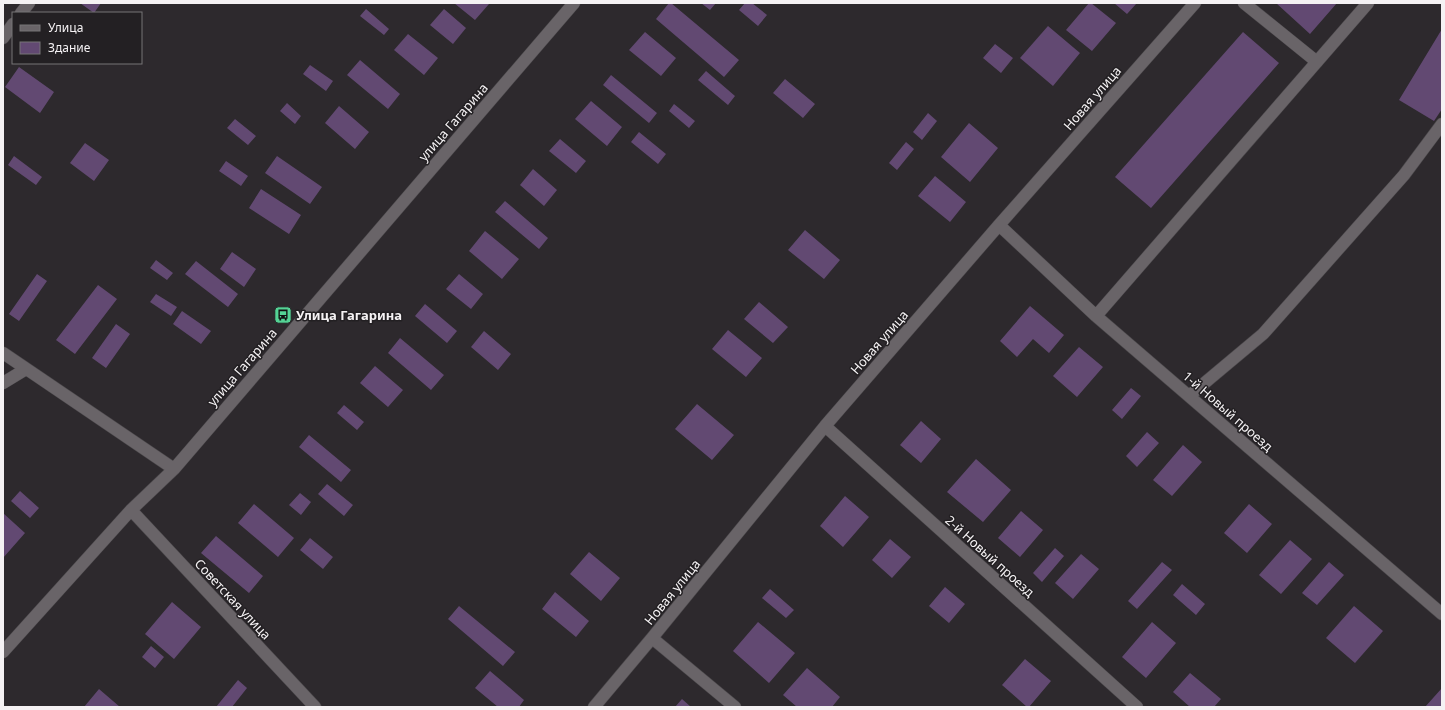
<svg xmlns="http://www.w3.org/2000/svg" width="1445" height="710" font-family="'Noto Sans',sans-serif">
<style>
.building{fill:#624972}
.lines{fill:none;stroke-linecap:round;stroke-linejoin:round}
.minor-casing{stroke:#4b484b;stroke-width:13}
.minor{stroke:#696468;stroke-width:12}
.labels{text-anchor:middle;stroke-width:3;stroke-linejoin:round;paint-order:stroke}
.street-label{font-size:13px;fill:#f5f2f4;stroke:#232023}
.poi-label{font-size:13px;font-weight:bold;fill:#f5f2f4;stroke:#232023;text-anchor:start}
</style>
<rect width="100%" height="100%" fill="#2d292d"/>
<path class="building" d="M80 3H101L94 13Z
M454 3H488L489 4 475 20Z
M669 3H671L739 60 724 77 656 19Z
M701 3H716L710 10Z
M745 3H752L767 15 758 26 739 10Z
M1089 3H1091L1116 23 1092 51 1066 30Z
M1114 3H1137L1127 14Z
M1276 3H1337L1310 34Z
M366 9 389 29 384 35 360 16Z
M444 9 466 28 453 44 430 25Z
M1048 26 1080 53 1053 86 1020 58Z
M1442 29V109L1434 121 1399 100Z
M645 32 676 58 661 76 629 50Z
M1243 32 1279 63 1151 208 1115 177Z
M408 34 438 58 424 75 394 50Z
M995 44 1013 58 1001 73 983 58Z
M360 60 400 94 388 109 347 75Z
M310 65 333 81 326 91 303 74Z
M19 67 54 92 40 113 5 87Z
M706 71 735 96 728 105 698 80Z
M611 75 657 113 649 123 603 85Z
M785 79 815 104 803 118 773 93Z
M591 101 622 127 607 146 575 119Z
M287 103 301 116 295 124 280 111Z
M674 104 695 121 689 128 669 111Z
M339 106 369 132 355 149 325 123Z
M928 113 937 121 922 140 913 132Z
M235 119 256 136 248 145 227 128Z
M969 123 998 148 970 182 941 157Z
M639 132 666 154 658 164 631 142Z
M560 139 586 161 576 173 549 151Z
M906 142 914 149 897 170 889 163Z
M85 143 109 160 94 181 70 163Z
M14 156 42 177 36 185 8 165Z
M277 156 322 187 310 204 265 173Z
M226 161 248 176 241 186 219 171Z
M533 169 557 190 544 206 520 185Z
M935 176 966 202 950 222 918 196Z
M261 189 301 215 289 234 249 208Z
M505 201 548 238 539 249 495 212Z
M805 230 840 260 824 279 788 250Z
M485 231 519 259 502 279 469 251Z
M232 252 256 269 244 287 220 269Z
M156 260 173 273 167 280 150 268Z
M196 261 238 294 228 307 185 274Z
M37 274 47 281 19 321 9 314Z
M459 274 483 294 471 309 446 289Z
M98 285 117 299 75 354 56 340Z
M156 294 177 307 171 316 150 302Z
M759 302 788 327 773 343 744 319Z
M425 304 457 331 447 343 415 316Z
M1030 306 1064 335 1049 353 1033 339 1017 357 1000 341Z
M182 311 211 331 201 344 173 324Z
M116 324 130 334 106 368 92 358Z
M728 330 762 358 746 377 712 349Z
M484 331 511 354 498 370 471 347Z
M400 338 444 375 431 390 388 353Z
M1079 347 1103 367 1077 397 1053 376Z
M375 366 403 390 388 407 360 383Z
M1131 388 1141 396 1122 419 1112 410Z
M697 404 734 435 712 460 675 429Z
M344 405 364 422 357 430 337 413Z
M921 421 941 439 921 463 900 445Z
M1147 432 1159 443 1137 467 1126 456Z
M309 435 351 470 341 482 299 447Z
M1183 445 1202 462 1172 496 1153 480Z
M976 459 1011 490 983 522 947 492Z
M327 484 353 505 344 516 318 494Z
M20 491 39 508 30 518 11 501Z
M300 493 311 502 301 515 289 505Z
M845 496 869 517 843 547 820 526Z
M254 504 294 538 278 557 238 523Z
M1249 504 1272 524 1247 553 1224 533Z
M1021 511 1043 530 1020 557 998 538Z
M3 513 25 533 3 558Z
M216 536 263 576 249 593 201 553Z
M310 538 333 557 323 569 300 550Z
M890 539 911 557 892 578 872 560Z
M1290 540 1312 559 1281 594 1259 575Z
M1055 548 1064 556 1042 582 1033 573Z
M589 552 620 578 601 601 570 574Z
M1081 554 1099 569 1073 599 1055 583Z
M1162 562 1172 570 1137 609 1128 601Z
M1329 562 1344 575 1317 605 1302 593Z
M1182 584 1205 604 1196 615 1173 595Z
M945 587 965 604 949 623 929 606Z
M770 589 794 610 786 618 762 598Z
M555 592 589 621 576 637 542 609Z
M172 602 201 627 174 659 145 634Z
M459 606 515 652 503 666 448 619Z
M1354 606 1383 631 1355 663 1326 638Z
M758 622 795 653 769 683 733 651Z
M1152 622 1176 643 1146 678 1122 657Z
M151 646 164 657 155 668 142 657Z
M1025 659 1051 681 1029 707H1027L1002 685Z
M807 668 840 697 832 707H797L783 695Z
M490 671 524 700 519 707H498L475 688Z
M1190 673 1221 699 1214 707H1190L1173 692Z
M238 680 247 688 232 707H216Z
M1442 688V707H1425Z
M99 689 120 707H84Z
M682 699 691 707H675Z"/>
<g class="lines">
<defs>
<path id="minor" d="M1244 3 1317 62
M21 13 29 3
M3 38 13 24
M999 225 1096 316 1442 614
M1096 316 1368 3
M3 353 174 469
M3 383 26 369
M1189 396 1263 334 1404 175 1442 124
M825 426 1137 707
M131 510 315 707
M652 638 735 707
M3 652 131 510 174 469 574 3
M594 707 652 638 825 426 999 225 1195 3"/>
</defs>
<use href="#minor" class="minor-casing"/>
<use href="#minor" class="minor"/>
</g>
<defs>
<symbol id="bus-square" viewBox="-11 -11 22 22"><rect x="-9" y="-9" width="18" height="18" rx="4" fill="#54d395" stroke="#232023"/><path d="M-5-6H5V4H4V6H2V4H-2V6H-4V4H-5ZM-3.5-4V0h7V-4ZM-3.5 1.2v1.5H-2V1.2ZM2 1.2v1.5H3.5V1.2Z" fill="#111"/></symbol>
</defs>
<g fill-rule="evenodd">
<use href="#bus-square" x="273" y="305" width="20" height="20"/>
</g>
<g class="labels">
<g class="street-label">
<text transform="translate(1092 98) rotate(-49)" y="5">Новая улица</text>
<text transform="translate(453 122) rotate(-49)" y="5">улица Гагарина</text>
<text transform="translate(879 342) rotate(-49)" y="5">Новая улица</text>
<text transform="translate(242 367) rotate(-49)" y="5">улица Гагарина</text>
<text transform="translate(1228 411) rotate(41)" y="5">1-й Новый проезд</text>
<text transform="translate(990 556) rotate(42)" y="5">2-й Новый проезд</text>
<text transform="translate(672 592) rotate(-51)" y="5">Новая улица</text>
<text transform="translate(233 599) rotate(47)" y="5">Советская улица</text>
</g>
<g class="poi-label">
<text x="296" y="320">Улица Гагарина</text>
</g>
</g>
<rect width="1445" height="710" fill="none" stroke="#f5f2f4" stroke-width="8"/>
<rect x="12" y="12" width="130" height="52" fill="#232023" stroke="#777477"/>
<rect x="20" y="25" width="20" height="6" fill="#696468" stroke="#777477"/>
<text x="48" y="32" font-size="12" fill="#f5f2f4">Улица</text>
<rect x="20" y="42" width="20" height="12" fill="#624972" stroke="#777477"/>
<text x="48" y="52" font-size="12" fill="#f5f2f4">Здание</text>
</svg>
